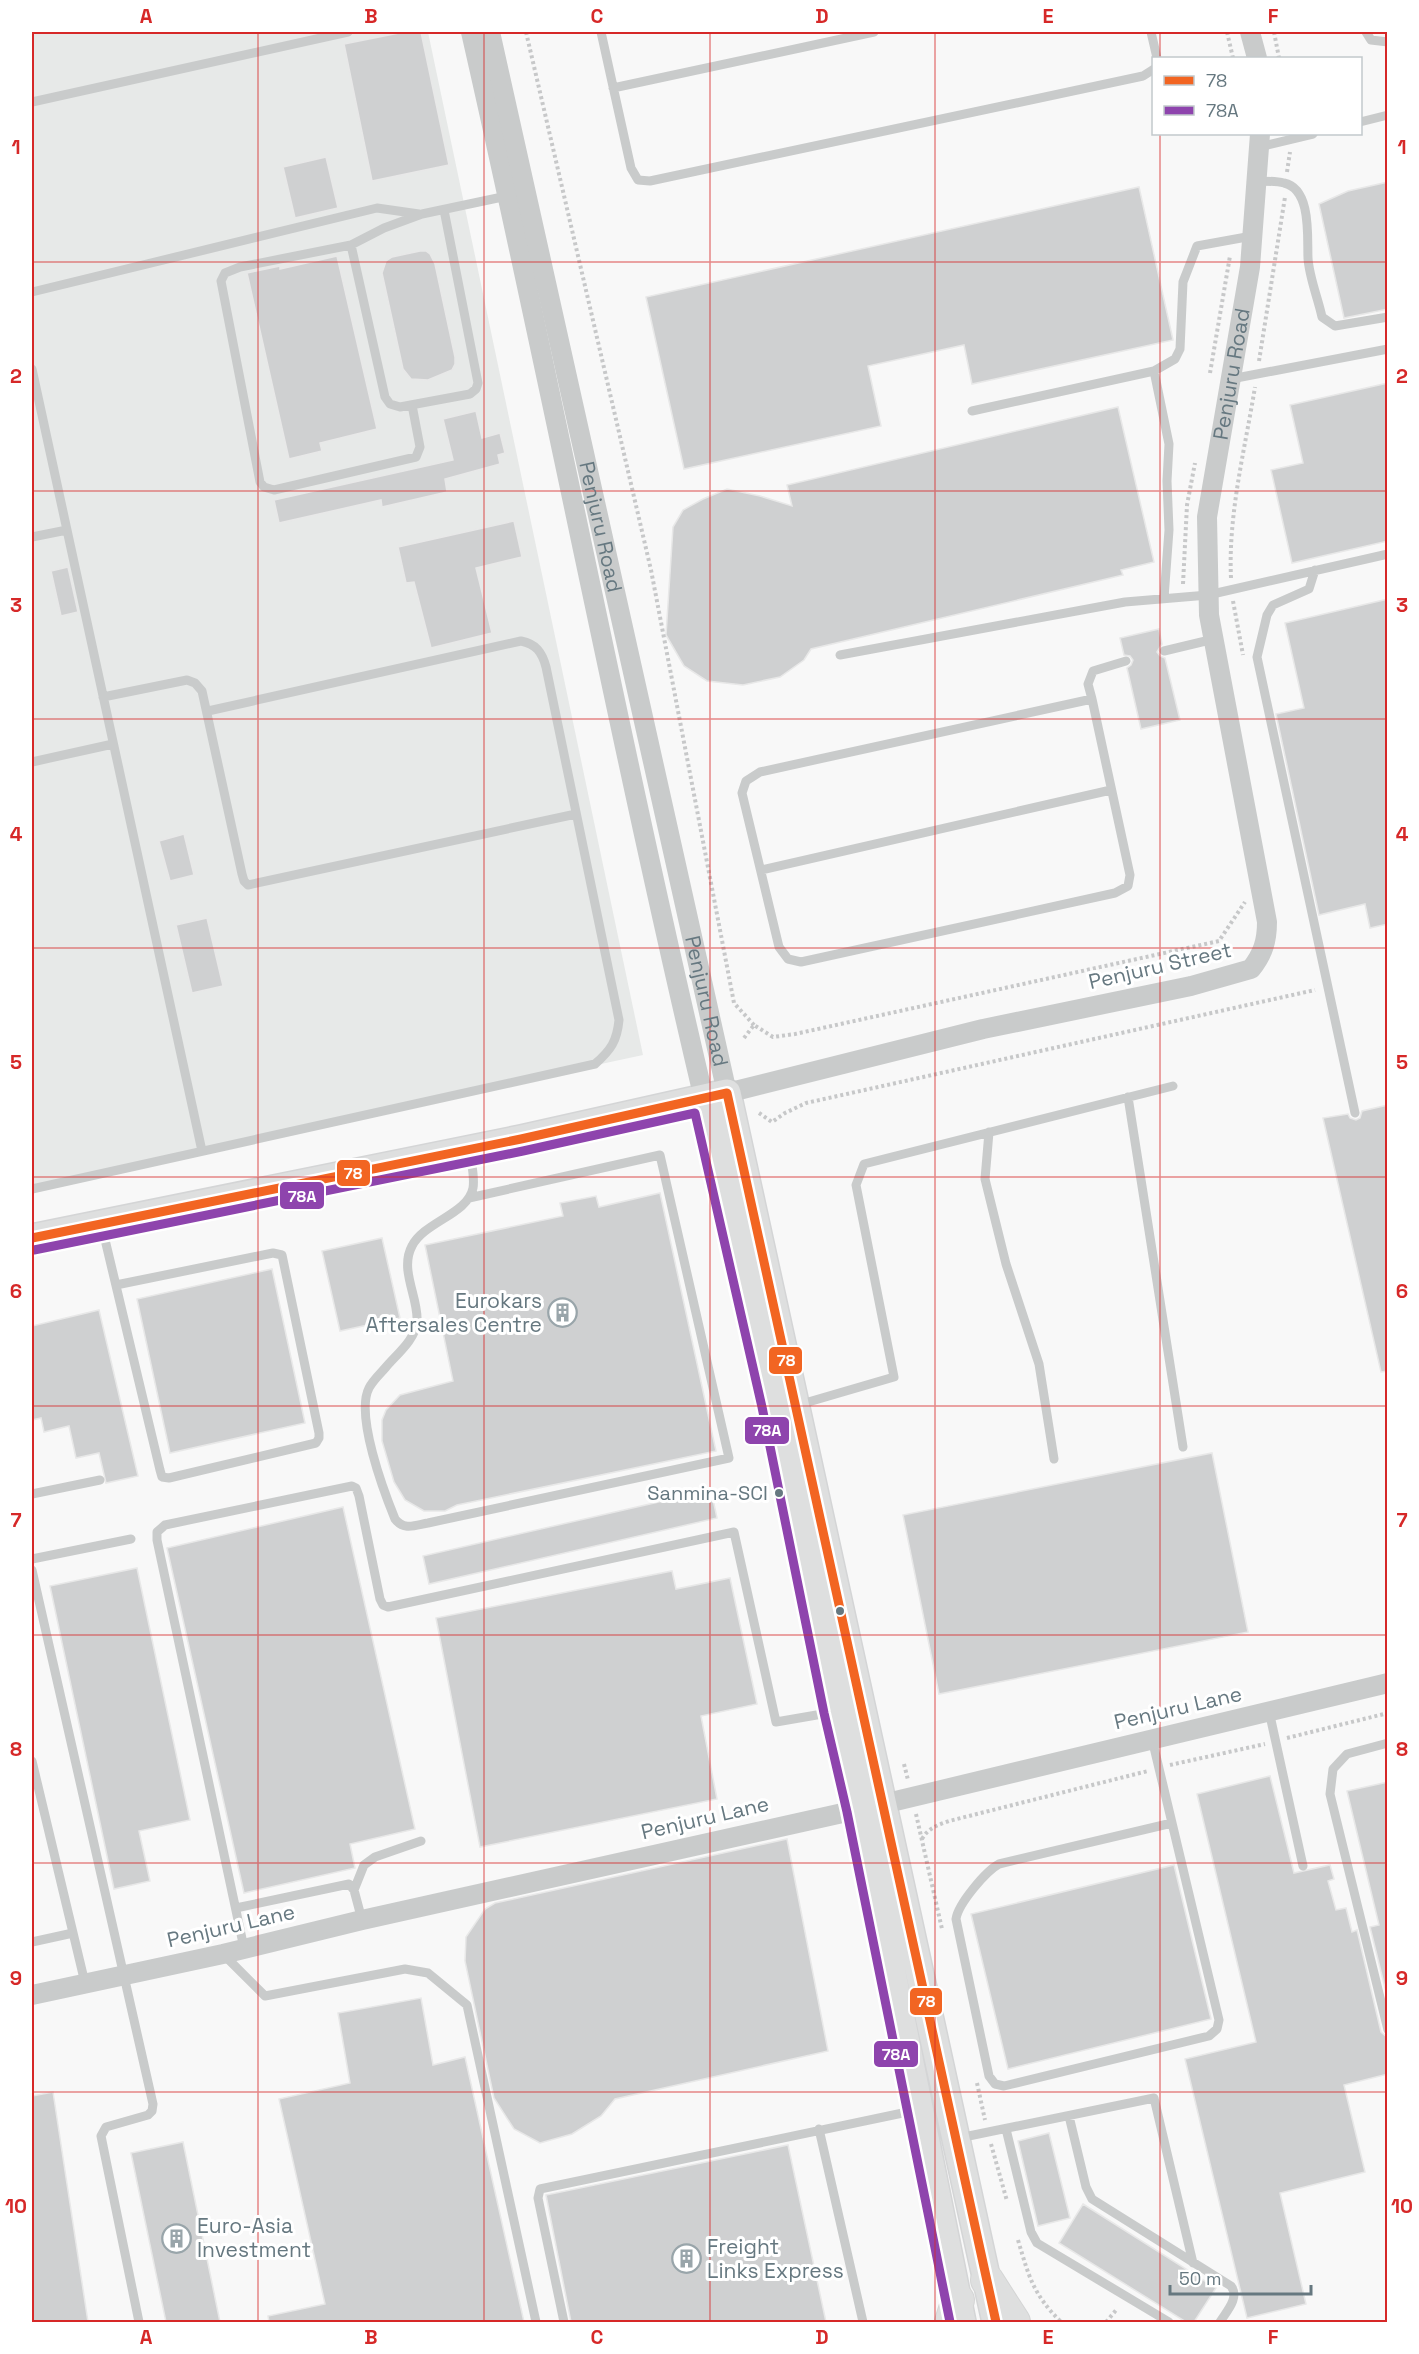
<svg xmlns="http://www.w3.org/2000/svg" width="1419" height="2354" font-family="'Space Grotesk',sans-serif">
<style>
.built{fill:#e7e9e8}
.building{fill:#cfd0d1;stroke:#e8e8e8;stroke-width:1.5}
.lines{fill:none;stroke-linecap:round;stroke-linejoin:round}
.secondary-casing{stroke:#d4d5d6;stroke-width:30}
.trunk-casing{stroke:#d4d5d5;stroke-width:34}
.path{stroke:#c7c8c9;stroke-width:4;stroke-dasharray:3 3;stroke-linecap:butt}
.service{stroke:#c9cbcb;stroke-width:9}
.minor{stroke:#c9cbcb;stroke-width:20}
.secondary{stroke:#dedfdf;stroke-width:27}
.trunk{stroke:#dedfdf;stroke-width:32}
.bus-1-casing{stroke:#fff;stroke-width:14}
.bus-2-casing{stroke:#fff;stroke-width:14}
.bus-1{stroke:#f26522;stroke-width:9}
.bus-2{stroke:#8e44ad;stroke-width:9}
.grid{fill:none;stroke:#d62828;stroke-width:1.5;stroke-opacity:0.55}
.bus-dot{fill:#667880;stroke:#fff;stroke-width:2}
.labels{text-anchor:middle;stroke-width:6;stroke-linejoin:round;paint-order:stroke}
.bus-label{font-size:20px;fill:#667880;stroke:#fff;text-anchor:end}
.street-label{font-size:21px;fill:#667880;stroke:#fff}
.poi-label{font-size:21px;fill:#667880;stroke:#fff;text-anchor:start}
.line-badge{stroke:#fff;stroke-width:2}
.badge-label{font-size:16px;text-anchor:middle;font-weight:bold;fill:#fff}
.neatline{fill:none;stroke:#d62828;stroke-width:2}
.grid-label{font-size:20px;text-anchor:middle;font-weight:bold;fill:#d62828}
</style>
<rect width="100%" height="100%" fill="#f8f8f8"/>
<path class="built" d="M32 32H428L643 1055 32 1186Z"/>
<path class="building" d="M404 32H421L449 165 372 181 344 44Z
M326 157 338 208 295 218 283 167Z
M1388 182V309L1344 318 1319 204 1348 191Z
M1139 187 1173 340 972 384 964 345 868 366 881 426 684 469 646 297Z
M420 251H426L430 254 435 264 455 357V364L452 370 428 380 411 379 403 369 382 273 386 261 392 257Z
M337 256 377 429 320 443 322 451 289 459 247 273 280 266V269Z
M1388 383V541L1292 563 1271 470 1303 463 1290 405Z
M1118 407 1154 562 1121 570 1123 575 811 649 804 660 780 677 743 685 707 681 684 666 666 635 673 527 683 510 703 499 727 489 760 496 792 506 787 485Z
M476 411 482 438 500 433 505 453 498 455 500 464 445 479 447 492 382 507 381 500 279 523 274 500 453 460 443 419Z
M514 521 522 557 476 568 492 633 431 648 414 582 406 583 398 547Z
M68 567 78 612 61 616 51 571Z
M1388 599V924L1370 928 1365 904 1319 915 1276 714 1304 708 1285 623Z
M1159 629 1162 644 1157 652 1160 656 1165 658 1180 720 1141 729 1127 668 1131 665 1133 660 1130 656 1124 655 1120 638Z
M184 834 194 875 170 881 159 841Z
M207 918 223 986 192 993 176 925Z
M1388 1105V1371L1381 1372 1323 1118 1348 1114 1350 1118 1356 1120 1360 1118 1362 1111Z
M660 1193 716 1451 457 1505 445 1511H424L405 1500 394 1482 382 1441V1420L386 1410 400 1395 453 1381 425 1245 563 1216 560 1203 596 1196 599 1207Z
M382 1238 400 1318 340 1331 322 1251Z
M272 1269 305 1423 170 1453 137 1299Z
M99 1310 138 1476 106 1483 99 1453 76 1458 69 1426 44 1432 41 1418 32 1420V1326Z
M1212 1453 1248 1632 939 1694 903 1515Z
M711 1490 717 1518 429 1584 423 1556Z
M343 1507 415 1829 350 1844 355 1868 244 1893 167 1548Z
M137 1568 190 1820 139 1831 150 1881 114 1889 50 1586Z
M672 1571 676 1589 730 1578 757 1704 701 1716 717 1799 480 1847 436 1618Z
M1270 1776 1294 1873 1330 1865 1334 1879 1328 1881 1336 1910 1346 1908 1352 1932 1357 1930 1381 2032 1388 2038V2074L1344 2085 1365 2172 1280 2193 1306 2304 1247 2318 1185 2059 1256 2042 1197 1794Z
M1388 1782V2000L1370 1927 1379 1925 1347 1791Z
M787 1839 828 2051 615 2099 601 2116 572 2134 540 2143 514 2129 494 2098 465 1961 466 1937 485 1909 495 1903Z
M1174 1865 1211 2019 1008 2069 971 1914Z
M421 1998 433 2065 465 2057 524 2322H269L268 2316 325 2304 279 2099 350 2083 338 2013Z
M53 2092 88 2322H32V2096Z
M1049 2133 1070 2218 1038 2226 1018 2141Z
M183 2142 220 2322H166L131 2153Z
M788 2145 826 2322H571L546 2195Z
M1083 2204 1216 2288 1194 2322H1186L1059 2243Z"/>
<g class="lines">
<defs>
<path id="secondary" d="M704 1099 774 1404 836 1711 859 1809 962 2322
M32 1238 521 1139 727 1093 996 2322"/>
<path id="trunk" d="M987 2280 1014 2322
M951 2322 958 2300"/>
</defs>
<use href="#secondary" class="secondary-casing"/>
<use href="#trunk" class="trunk-casing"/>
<path class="path" d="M526 32 651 570 734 1003 754 1025
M1227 32 1233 58
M1274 32 1279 58
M1287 172 1290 152
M1259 361 1285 197
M1210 373 1230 256
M1231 578C1228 514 1245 449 1255 387
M1183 584 1187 505 1195 463
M1233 601 1243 655
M744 1038 754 1025 773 1037 795 1034 1219 941 1245 902
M759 1113 772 1122 785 1113 806 1103 1315 990
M1287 1738 1388 1713
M904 1764 908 1780
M1170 1765 1265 1744
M916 1814 942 1929
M922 1839C928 1828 938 1825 949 1821L1148 1771
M977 2083 985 2120
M991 2144 1007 2201
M1018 2240C1029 2277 1033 2294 1061 2322
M1106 2322 1117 2309"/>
<path class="service" d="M601 32 631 168 638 180 650 181 1143 76 1154 69
M1151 32 1157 58
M1366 32 1371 40 1388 42
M613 88 874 32
M32 102 348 32
M1360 122 1388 115
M1259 147 1313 134
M1256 181C1265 181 1276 181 1284 183 1312 189 1307 238 1308 258 1309 277 1318 298 1322 317L1335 326 1388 317
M351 245 385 397 390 404 400 407 470 394 476 389 478 383 444 210
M32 292 377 208 419 214
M32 369 202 1151
M1154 371 1169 444 1167 481 1169 530 1164 598
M1231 379 1388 349
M412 405 420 447 416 457 274 490 264 487 260 482 221 281 225 273 240 267 351 245 384 228 422 214 507 196
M972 411 1154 371 1175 359 1180 349 1183 282 1197 246 1252 236
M32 537 67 530
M1315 570 1309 589 1273 605 1267 615 1257 657 1355 1113
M1164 651 1214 639
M840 655 1125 602 1208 595 1388 554
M103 697 187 680 195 683 202 691 242 874 244 881 248 885 576 814
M1092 699 760 772 746 781 742 793 779 947 788 959 801 962 1115 893 1128 886 1130 875 1092 699 1088 684 1093 671 1126 661
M32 762 113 744
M761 870 1111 790
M1128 1097 1183 1447
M989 1132 985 1179 1006 1264 1039 1364 1054 1459
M32 1189 595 1064C611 1050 617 1041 619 1020L546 667C542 652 536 644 521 641L208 711
M469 1198 660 1155 729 1458 428 1523C416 1525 404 1531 395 1519 384 1492 355 1415 369 1388 373 1380 381 1373 386 1367 397 1354 415 1340 417 1322 419 1298 399 1270 412 1246 424 1222 468 1214 473 1188 475 1177 471 1162 470 1151
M102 1227 160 1470 162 1477 169 1478 316 1443 319 1438V1433L282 1255 273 1253 116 1285
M798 1405 894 1377 856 1185 864 1164 1173 1086
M32 1494 100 1480
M32 1559 131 1539
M32 1570 153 2104 152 2111 148 2115 106 2127 101 2136 139 2322
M1269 1711 1303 1866
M1152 1739 1219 2020 1217 2029 1209 2036 1004 2086 995 2084 989 2076 956 1919C958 1904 986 1871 999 1864L1172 1823
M1388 1743 1347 1754 1333 1769 1330 1794 1388 2030
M32 1761 85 1983
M354 1890 364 1865 375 1857 421 1841
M236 1908 349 1884 354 1890 362 1920
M32 1942 73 1933
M244 1948 157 1540V1532L165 1525 352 1486 356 1488 359 1496 380 1599 383 1605 388 1607 734 1532 776 1722 834 1712
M223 1954 265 1996 405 1969 428 1973 467 2005 536 2322
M1069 2116 1086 2187 1092 2199 1231 2286C1240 2298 1226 2312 1220 2322
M819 2129 863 2322
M1006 2129 1031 2232 1037 2243 1169 2322
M959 2138 1154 2098 1193 2263
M564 2322 538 2198 540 2189 917 2110"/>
<g class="minor">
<path d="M471 32C552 387 620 744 704 1099"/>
<path id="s1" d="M490 32 727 1093 983 1029 1191 986 1251 969C1263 954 1267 941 1267 922L1209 615 1207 517 1250 267 1260 134"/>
<path d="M1250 32 1257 58"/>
<path d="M32 1995 223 1954 362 1920 883 1804 1388 1683"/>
</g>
<use href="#secondary" class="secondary"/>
<use href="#trunk" class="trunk"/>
<defs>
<path id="bus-1" d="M32 1238 521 1139 727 1093 996 2322"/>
<path id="bus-2" d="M34 1250 523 1151 695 1113 762 1407 824 1713 847 1812 950 2322"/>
</defs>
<use href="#bus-1" class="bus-1-casing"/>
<use href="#bus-2" class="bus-2-casing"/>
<use href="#bus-1" class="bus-1"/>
<use href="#bus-2" class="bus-2"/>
</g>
<path class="grid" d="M258 32V2322M484 32V2322M710 32V2322M935 32V2322M1160 32V58M1160 134V2322M32 262H1388M32 491H1388M32 719H1388M32 948H1388M32 1177H1388M32 1406H1388M32 1635H1388M32 1863H1388M32 2092H1388"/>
<defs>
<symbol id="building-ring" viewBox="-11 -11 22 22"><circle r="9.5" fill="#fff" stroke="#99a5aa" stroke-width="1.5"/><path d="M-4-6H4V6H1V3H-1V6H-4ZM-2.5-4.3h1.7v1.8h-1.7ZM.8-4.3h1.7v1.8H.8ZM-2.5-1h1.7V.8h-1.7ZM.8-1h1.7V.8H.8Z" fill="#99a5aa"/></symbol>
</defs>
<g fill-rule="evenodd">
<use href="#building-ring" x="546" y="1296" width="33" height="33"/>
<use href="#building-ring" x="160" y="2222" width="33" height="33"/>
<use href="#building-ring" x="670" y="2242" width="33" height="33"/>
</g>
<g class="bus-dot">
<circle cx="779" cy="1493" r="5"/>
<circle cx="840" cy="1611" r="5"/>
</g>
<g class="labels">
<g class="bus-label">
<text x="768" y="1500">Sanmina-SCI</text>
</g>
<g class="street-label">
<text dy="7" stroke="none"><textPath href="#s1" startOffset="2232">Penjuru Road</textPath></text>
<text dy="7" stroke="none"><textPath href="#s1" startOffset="507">Penjuru Road</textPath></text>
<text transform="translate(1160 966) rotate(-13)" y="7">Penjuru Street</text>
<text dy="7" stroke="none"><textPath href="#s1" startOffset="993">Penjuru Road</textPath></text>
<text transform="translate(1178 1708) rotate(-13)" y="7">Penjuru Lane</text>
<text transform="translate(705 1818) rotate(-13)" y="7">Penjuru Lane</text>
<text transform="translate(231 1926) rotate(-13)" y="7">Penjuru Lane</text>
</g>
<g class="poi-label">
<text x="542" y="1308" text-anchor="end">Eurokars<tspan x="542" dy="24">Aftersales Centre</tspan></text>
<text x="197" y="2233">Euro-Asia<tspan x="197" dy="24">Investment</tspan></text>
<text x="707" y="2254">Freight<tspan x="707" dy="24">Links Express</tspan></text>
</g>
</g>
<g class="line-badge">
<rect x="336" y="1159" width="35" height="28" rx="6" fill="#f26522"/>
<rect x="279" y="1181" width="46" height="29" rx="6" fill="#8e44ad"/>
<rect x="768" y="1346" width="35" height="29" rx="6" fill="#f26522"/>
<rect x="744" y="1416" width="46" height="29" rx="6" fill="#8e44ad"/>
<rect x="909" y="1987" width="34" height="29" rx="6" fill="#f26522"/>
<rect x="873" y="2040" width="46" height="28" rx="6" fill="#8e44ad"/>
</g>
<g class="badge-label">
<text x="353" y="1179">78</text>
<text x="302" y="1202">78A</text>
<text x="786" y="1366">78</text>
<text x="767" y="1436">78A</text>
<text x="926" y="2007">78</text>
<text x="896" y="2060">78A</text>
</g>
<rect width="1419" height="2354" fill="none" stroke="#ffffff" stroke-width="66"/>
<rect x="1152" y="57" width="210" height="78" fill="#ffffff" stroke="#c2c9cc" stroke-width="1.5"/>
<rect x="1164" y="76" width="30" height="9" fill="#f26522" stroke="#c2c9cc" stroke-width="1.5"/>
<text x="1206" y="87" font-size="18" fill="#667880">78</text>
<rect x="1164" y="106" width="30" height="9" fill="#8e44ad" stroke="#c2c9cc" stroke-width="1.5"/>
<text x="1206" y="117" font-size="18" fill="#667880">78A</text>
<path d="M1170 2285v9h141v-9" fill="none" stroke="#667880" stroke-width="3"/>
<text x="1179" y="2285" font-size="18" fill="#667880" stroke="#ffffff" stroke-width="4.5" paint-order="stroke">50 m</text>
<rect x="33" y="33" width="1353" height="2288" class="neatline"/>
<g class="grid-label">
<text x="146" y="23">A</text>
<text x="371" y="23">B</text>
<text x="597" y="23">C</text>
<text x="822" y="23">D</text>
<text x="1048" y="23">E</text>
<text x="1273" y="23">F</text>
<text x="16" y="154">1</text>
<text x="1402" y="154">1</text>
<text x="16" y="383">2</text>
<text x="1402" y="383">2</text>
<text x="16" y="612">3</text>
<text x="1402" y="612">3</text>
<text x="16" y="841">4</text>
<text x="1402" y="841">4</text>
<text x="16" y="1069">5</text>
<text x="1402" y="1069">5</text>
<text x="16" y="1298">6</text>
<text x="1402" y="1298">6</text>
<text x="16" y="1527">7</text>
<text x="1402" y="1527">7</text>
<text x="16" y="1756">8</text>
<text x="1402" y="1756">8</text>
<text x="16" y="1985">9</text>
<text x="1402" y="1985">9</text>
<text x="16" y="2213">10</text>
<text x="1402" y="2213">10</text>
<text x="146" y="2344">A</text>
<text x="371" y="2344">B</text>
<text x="597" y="2344">C</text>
<text x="822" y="2344">D</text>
<text x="1048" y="2344">E</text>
<text x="1273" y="2344">F</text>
</g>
</svg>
